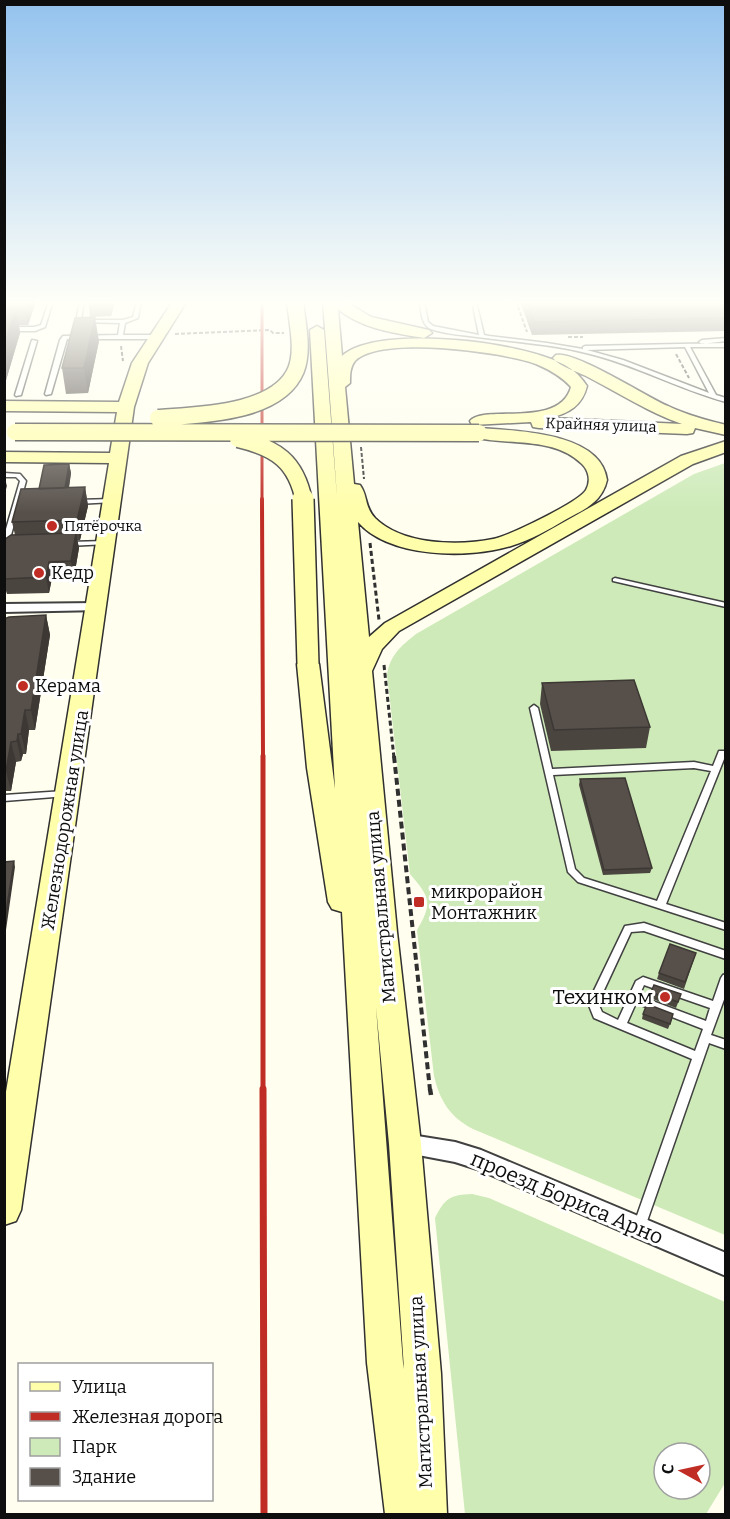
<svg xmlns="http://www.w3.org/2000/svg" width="730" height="1519" font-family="Bitter,serif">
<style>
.green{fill:#cdeab8;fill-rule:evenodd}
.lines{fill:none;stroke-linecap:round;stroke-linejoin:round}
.lane-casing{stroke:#414141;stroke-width:3}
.street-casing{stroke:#414141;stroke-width:4}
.secondary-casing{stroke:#303030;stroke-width:3}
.path-far3{stroke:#303030;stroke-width:2;stroke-dasharray:4 2;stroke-linecap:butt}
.path-far2{stroke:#303030;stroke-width:3;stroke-dasharray:5 3;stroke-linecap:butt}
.path-far1{stroke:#303030;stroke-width:4;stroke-dasharray:7 4;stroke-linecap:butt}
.path{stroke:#303030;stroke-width:4.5;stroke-dasharray:9 4.5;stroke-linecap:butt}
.lane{fill:#fff;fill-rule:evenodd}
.street{fill:#fff;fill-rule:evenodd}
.secondary{fill:#fffeaa;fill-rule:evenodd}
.rail-far3{stroke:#c02d24;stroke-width:3}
.rail-far2{stroke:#c02d24;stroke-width:4}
.rail-far1{stroke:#c02d24;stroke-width:5}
.rail{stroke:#c02d24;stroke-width:7}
.secondary-bridge-far1-casing{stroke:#303030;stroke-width:19;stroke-linecap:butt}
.secondary-bridge-casing{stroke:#303030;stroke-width:24;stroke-linecap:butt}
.secondary-bridge-far1{stroke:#fffeaa;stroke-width:16}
.secondary-bridge{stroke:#fffeaa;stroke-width:21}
.wall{fill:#4b4540}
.shaded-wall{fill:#3d3834}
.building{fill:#57504a;stroke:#3d3834;stroke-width:1.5}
.poi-dot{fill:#c02d24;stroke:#fff;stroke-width:2}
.labels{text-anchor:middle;stroke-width:6;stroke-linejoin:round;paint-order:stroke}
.far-street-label{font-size:15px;fill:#0e0e0e;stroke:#fff}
.far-poi-label{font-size:15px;fill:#0e0e0e;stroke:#fff;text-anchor:start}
.poi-label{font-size:18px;fill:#0e0e0e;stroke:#fff;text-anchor:start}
.street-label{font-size:18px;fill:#0e0e0e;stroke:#fff}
.near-poi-label{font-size:21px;fill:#0e0e0e;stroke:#fff;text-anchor:end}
.near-street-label{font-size:21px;fill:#0e0e0e;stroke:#fff}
</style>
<rect width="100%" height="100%" fill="#fffeef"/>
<path class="green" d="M725 463V1235L473 1129C450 1117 440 1101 434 1076L417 930C433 903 430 897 410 874L387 675C390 655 401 646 416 634L694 474Z
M472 1194 489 1198 725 1302V1483L706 1514H465L435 1218C445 1198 450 1195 472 1194ZM664 1453H700V1489H664Z"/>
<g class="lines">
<defs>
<path id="lane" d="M49 301H53L45 327 35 331H4V327H34L41 325Z
M80 301H84L81 320H123L133 317 137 301H141L138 318 125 323 123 335H155L158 337 155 339H67L51 394 46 395 45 394 60 340 63 336 118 335 120 323 76 322Z
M420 301H424L428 322 433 326 479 335 472 301H476L484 335 489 336 547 343 583 349V347L585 346 726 343V347H690L716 395 726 398V402C678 389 634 364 586 353 551 344 513 342 477 337 462 335 445 334 431 329 421 325 421 310 420 301ZM685 347 709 393 623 360 587 350Z
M726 338V341L702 344 699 342 702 340Z
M32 340 37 341 21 395 16 396 15 395Z
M4 473 20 474 26 481 8 546 5 548 4 536 20 481 16 477H4Z
M112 499 114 500V502L77 504 74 502 77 500Z
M106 541 108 542V544L68 546 65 544 68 542Z
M615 578 726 603V607L613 581V579Z
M534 705 538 708 552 769 694 762 713 766 719 751H725L726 754 666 904 726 923V930L578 882 568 872 530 708ZM694 768 711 771 657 901 584 878 575 869 553 775Z
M64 791 68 794 67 796 4 801V795Z
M644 923 726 951V959L644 931 631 932 598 1003 602 1012 618 1020 636 981 643 977 713 1001 721 978 723 975 726 974V994L711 1035 726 1040V1049L709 1043 645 1227 643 1231 639 1232 635 1231 633 1227 692 1059 594 1018 588 1003 625 926ZM644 985 710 1008 706 1021 639 996ZM636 1003 703 1029 695 1051 627 1023Z"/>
<path id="street" d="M97 603 102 604 104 607 102 610 4 612V604Z
M405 1134 455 1142 481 1150 726 1253V1276L477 1169 455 1162 397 1151 394 1144 397 1137Z"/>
<path id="secondary" d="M173 301H187L148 363 134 407 21 1210 16 1221 4 1225V1104L109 463 4 462V452L110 453 117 412 4 411V401L119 402 132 363Z
M323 301H345L371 317 429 330 432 333 424 338C395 333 362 329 338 309L342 356C377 323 534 342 571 369 577 373 583 380 587 386 582 406 569 413 550 418L682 424C648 412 617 392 586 376 576 371 560 367 553 358L556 355C574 350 647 397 668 406 687 415 706 420 726 425V435L695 428 693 433 687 434 539 428 533 427 531 422 472 425 470 421C483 404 560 429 571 387 561 376 550 370 536 364 504 352 380 335 355 361 350 367 350 375 350 383L345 387 354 484 360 485C368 496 364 506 375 518 402 545 458 546 493 539 509 536 579 502 586 490 591 481 589 471 582 464 553 436 509 446 473 437L470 433 473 429 479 428C516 431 601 432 607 480 602 503 583 510 565 520 548 530 531 540 511 546 469 559 389 558 358 522L369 637 385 623 681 456 726 441V452L693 464 399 631 382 649 372 671 397 932 421 1144 441 1374 447 1514H385L367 1363 342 912 332 909 328 902 307 768 297 664 300 659 308 657 316 659 319 664 335 789 310 330 317 326 324 330 337 497ZM376 1007 389 1144 404 1369 403 1363Z"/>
</defs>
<use href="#lane" class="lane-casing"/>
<use href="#street" class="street-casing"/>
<use href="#secondary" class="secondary-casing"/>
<path class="path-far3" d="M516 301 527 332
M175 334 270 330 273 333H284
M568 337H583
M121 346 123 361
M676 354 689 378
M361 447 364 479"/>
<path class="path-far2" d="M370 543 379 620
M384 665 394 758"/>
<path class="path-far1" d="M394 756 430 1090"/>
<path class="path" d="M430 1089 431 1095"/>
<use href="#lane" class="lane"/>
<use href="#street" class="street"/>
<use href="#secondary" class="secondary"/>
<path class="rail-far3" d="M262 301V501"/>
<path class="rail-far2" d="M262 499 263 758"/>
<path class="rail-far1" d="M263 756V1090"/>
<path class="rail" d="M263 1089 264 1514"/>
<defs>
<path id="secondary-bridge-far1" d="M158 418C198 415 278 414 296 370 304 350 297 322 295 301
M15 432 479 433
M238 439C276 448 296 461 304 501"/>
<path id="secondary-bridge" d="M303 499 308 664"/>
</defs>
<use href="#secondary-bridge-far1" class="secondary-bridge-far1-casing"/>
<use href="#secondary-bridge" class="secondary-bridge-casing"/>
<use href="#secondary-bridge-far1" class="secondary-bridge-far1"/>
<use href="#secondary-bridge" class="secondary-bridge"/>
</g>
<path class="wall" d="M4 301H36L28 325H19L20 333 4 387Z
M88 301H115L111 316 90 317Z
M520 301H726V331L532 335Z
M99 341 88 393 66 394 62 368Z
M69 464 71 473 69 488 85 487 88 506 80 540H77L79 548 74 577 52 578 49 593 7 594 6 591H4V540L15 535 12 522 39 489Z
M46 615 50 635 35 730H29L26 754H23L21 761 16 762 11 791H4V619Z
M542 683 650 727 646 748 551 751 540 704Z
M580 779 652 868 650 873 603 875 579 785Z
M696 953 684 989 657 979 659 973Z
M651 992 679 1000 676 1008 650 998Z
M643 1014 672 1019 668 1029 642 1019Z"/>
<path class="shaded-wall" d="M30 301H36L28 325 26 313Z
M109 301H115L111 316Z
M16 309 20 333 4 387V346Z
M95 317 99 341 88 393 84 368Z
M69 464 71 473 67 498 65 488Z
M4 475 7 486 4 496Z
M85 487 88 506 80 540 77 520Z
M76 533 79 548 74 577 71 561Z
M49 562 52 578 49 593 46 577Z
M46 615 50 635 35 730 31 710Z
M25 710 29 730 26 754 21 734Z
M18 734 23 754 21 761 17 741Z
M11 742 16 762 11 791 6 771Z
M14 861 15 867 4 944V925Z"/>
<path class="building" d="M4 301H30L26 313H16V309H4Z
M526 301H726V318L534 322Z
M4 309H16L4 346Z
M95 317 84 368H62L75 318Z
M69 464 65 488 39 489 44 465Z
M85 487 77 520 12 522 21 489Z
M76 533 71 561 49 562 46 577 4 579V540L11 535Z
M46 615 31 710H25L21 734H18L17 741 11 742 6 771H4V619L9 617Z
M634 680 650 727 554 730 542 683Z
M625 778 652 868 604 870 580 779Z
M14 861 4 925V862Z
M670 944 696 953 685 982 659 973Z
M654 985 681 994 678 1002 651 992Z
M647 1004 673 1014 670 1024 643 1014Z"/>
<linearGradient id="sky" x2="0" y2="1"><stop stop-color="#93c2ee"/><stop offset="0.59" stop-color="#fffff8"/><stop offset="1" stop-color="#fffff8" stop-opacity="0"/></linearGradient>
<rect width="730" height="513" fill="url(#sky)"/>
<g class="poi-dot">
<circle cx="52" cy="526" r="6"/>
<circle cx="39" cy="573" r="6"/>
<circle cx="23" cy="686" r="6"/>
<rect x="413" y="896" width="12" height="12" rx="3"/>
<circle cx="665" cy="997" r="6"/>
</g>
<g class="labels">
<g class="far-street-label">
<text transform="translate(601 425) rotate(2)" y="5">Крайняя улица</text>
</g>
<g class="far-poi-label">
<text x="64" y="531">Пятёрочка</text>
</g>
<g class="poi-label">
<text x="51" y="579">Кедр</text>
<text x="35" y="692">Керама</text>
<text x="431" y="898">микрорайон<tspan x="431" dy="21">Монтажник</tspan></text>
</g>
<g class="street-label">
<text transform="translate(65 820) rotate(-81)" y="6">Железнодорожная улица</text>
<text transform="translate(381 907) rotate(-95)" y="6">Магистральная улица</text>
<text transform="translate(421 1392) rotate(-93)" y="6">Магистральная улица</text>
</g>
<g class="near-poi-label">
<text x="653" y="1004">Техинком</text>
</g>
<g class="near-street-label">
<text transform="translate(567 1198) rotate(23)" y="7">проезд Бориса Арно</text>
</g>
</g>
<rect width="730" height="1519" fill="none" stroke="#0e0e0e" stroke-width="12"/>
<rect x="18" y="1363" width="195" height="138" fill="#ffffff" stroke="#9f9f9f" stroke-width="1.5"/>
<rect x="30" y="1382" width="30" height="9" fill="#fffeaa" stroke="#9f9f9f" stroke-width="1.5"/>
<text x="72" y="1393" font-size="18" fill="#0e0e0e">Улица</text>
<rect x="30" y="1412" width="30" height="9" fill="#c02d24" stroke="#9f9f9f" stroke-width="1.5"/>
<text x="72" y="1423" font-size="18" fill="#0e0e0e">Железная дорога</text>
<rect x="30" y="1438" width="30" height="18" fill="#cdeab8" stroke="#9f9f9f" stroke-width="1.5"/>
<text x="72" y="1453" font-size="18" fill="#0e0e0e">Парк</text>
<rect x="30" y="1468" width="30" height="18" fill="#57504a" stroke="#9f9f9f" stroke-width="1.5"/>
<text x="72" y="1483" font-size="18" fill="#0e0e0e">Здание</text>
<g transform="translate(682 1471) rotate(278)"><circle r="28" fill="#ffffff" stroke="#9f9f9f" stroke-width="1.5"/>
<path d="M0-4.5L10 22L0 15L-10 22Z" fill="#c02d24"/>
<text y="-9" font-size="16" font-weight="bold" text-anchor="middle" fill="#0e0e0e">С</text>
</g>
</svg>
